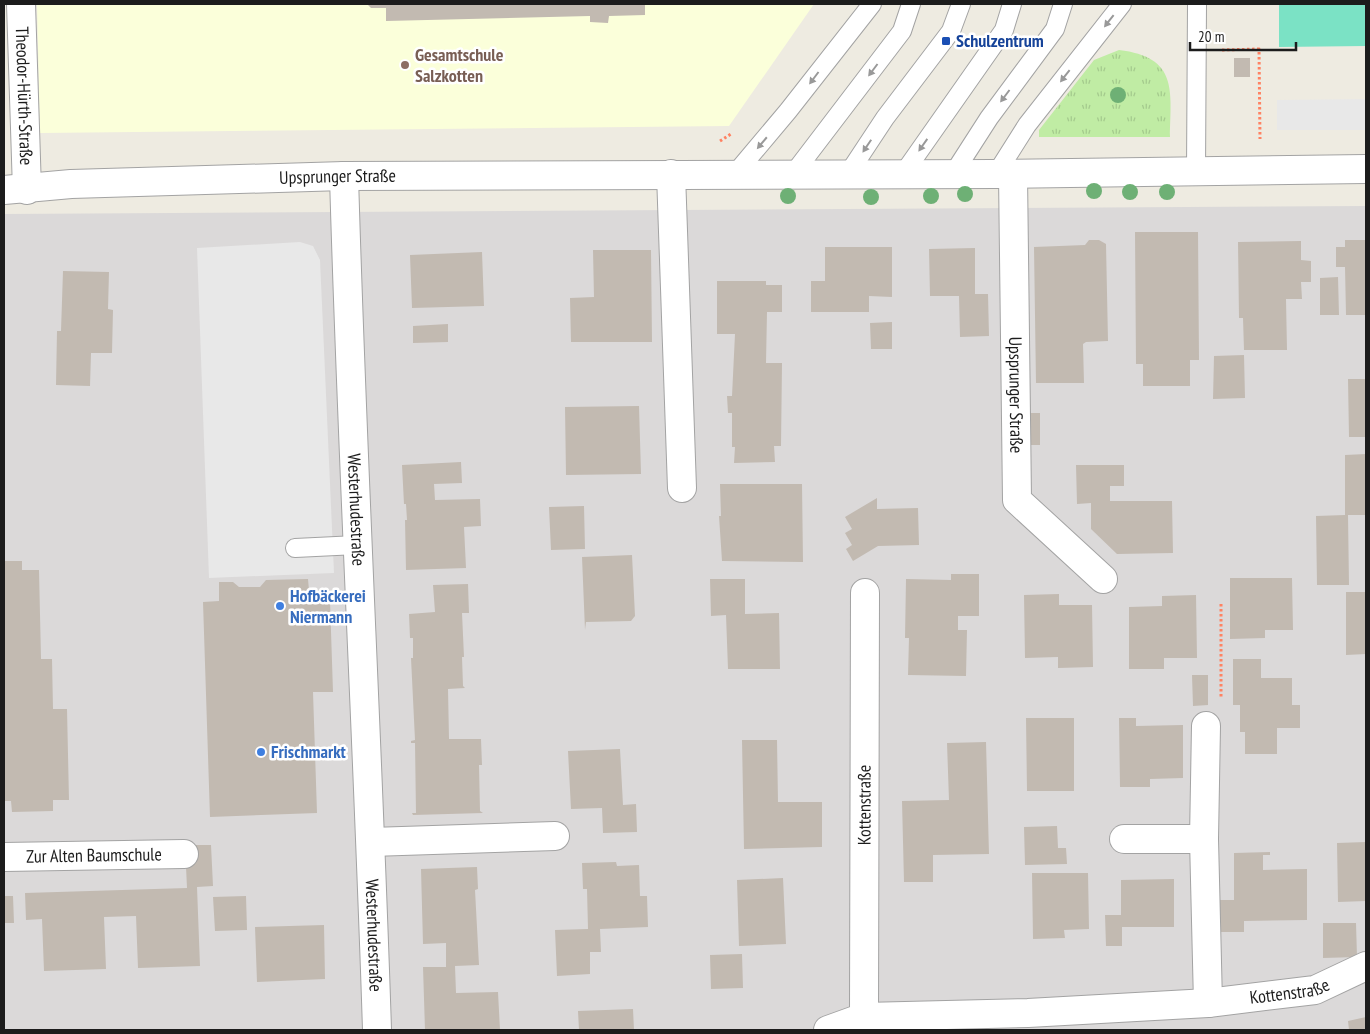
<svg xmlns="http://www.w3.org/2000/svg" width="1370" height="1034" font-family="'PT Sans Narrow',sans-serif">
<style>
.residential{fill:#dbd9d9}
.education{fill:#fbffda}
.grass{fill:url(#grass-tufts)}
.pitch{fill:#7be2c5}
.parking{fill:#e8e8e8}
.building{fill:#c2bab1}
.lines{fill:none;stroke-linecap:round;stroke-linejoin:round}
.lane-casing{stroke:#a3a3a3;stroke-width:20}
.street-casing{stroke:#a3a3a3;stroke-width:30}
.path{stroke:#ff8262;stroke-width:3;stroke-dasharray:2.5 2.5;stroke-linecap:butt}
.lane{stroke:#fff;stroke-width:18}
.street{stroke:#fff;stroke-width:28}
.tree{fill:#6eb075}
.oneway{fill:#999}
.transit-dot{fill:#1a4fb4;stroke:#fff;stroke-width:2}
.education-dot{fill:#8d6e63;stroke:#fff;stroke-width:2}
.shop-dot{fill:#3f7fe0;stroke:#fff;stroke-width:2}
.labels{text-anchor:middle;stroke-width:5;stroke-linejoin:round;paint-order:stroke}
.transit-label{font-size:18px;font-weight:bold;fill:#164399;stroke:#fff;text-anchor:start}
.education-label{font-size:18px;font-weight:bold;fill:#785e54;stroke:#fff;text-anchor:start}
.street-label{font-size:18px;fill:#1c1c1c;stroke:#fff}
.shop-label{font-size:18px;font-weight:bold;fill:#366cbe;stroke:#fff;text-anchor:start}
</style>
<defs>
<pattern id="grass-tufts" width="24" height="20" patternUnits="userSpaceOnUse" patternTransform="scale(1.25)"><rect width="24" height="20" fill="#c0eca4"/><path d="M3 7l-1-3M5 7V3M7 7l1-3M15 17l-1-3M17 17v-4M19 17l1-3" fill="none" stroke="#a4ca8d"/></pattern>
</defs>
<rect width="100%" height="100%" fill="#eeebe1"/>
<path class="residential" d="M1366 206V1030H4V214Z"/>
<path class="education" d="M37 4H814L729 126 40 133Z"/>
<path class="grass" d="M1119 50C1178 57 1171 90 1170 137H1039V130L1094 60Z"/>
<path class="pitch" d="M1279 4H1366V46L1279 47Z"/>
<path class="parking" d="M1366 99V130H1277V100Z
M300 242 313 246 320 260 334 573 209 578 197 248Z"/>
<path class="building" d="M367 4H645V15L609 16 608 23 590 22V16L386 21V8H371Z
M1234 58H1250V77H1234Z
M1135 232H1198L1199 360H1190V386H1143V364H1136Z
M1089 240H1099L1106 244 1108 341 1086 342 1083 344 1084 383H1036L1034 247 1085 245Z
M1345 240H1366V315H1346L1345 267H1336V247H1345Z
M1301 241V260L1311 261V282H1301L1302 299H1286L1287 350H1244L1243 318H1239L1238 242Z
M825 247H892V297L869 296V312H811V281H825Z
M975 248V294H988L989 336 960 337 959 296H930L929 249Z
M593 250H651L652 342H571L570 298 594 297Z
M482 252 484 306 412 308 410 255Z
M63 271 109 272 108 309 113 310 112 353H91L90 386 56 385 57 331H61Z
M1338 277 1339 315H1320V278Z
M717 281H766V285H782V312H767L766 363H782L781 446H774L775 462 734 463 735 447H732V413H728L727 396H732L735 334H717Z
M892 322V349H871L870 323Z
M448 324V342L413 343V326Z
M1244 355 1245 398 1213 399 1214 356Z
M1348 379H1366V437H1349Z
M639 406 641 474 566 475 565 407Z
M1024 413H1040V445H1025Z
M1366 454V515H1348L1349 585H1317L1316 516 1345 515V455Z
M461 462 462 483 434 484 435 500 480 499 481 526 464 527 466 568 406 570 405 520H407L406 504H404L402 465Z
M1076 465H1124V486H1110V501H1172L1173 553 1117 554 1091 529V503L1077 504Z
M720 484H802L803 562 722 561 719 516H721Z
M877 498V509L918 508 919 545 878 546 853 561 846 549 852 545 845 533 852 529 845 517Z
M584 506 585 549 551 550 549 507Z
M632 555 635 616 631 621 586 622 585 630 582 557Z
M4 561H22V570H39L41 659H52L53 709H67L69 800H53V811L12 812 11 801H4Z
M951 574H979V616H958V630H967L966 676 908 675 909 638H905L906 579 951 580Z
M1230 578H1292L1293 630H1265V638L1230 639Z
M308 579 310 602 330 601 333 692H313L317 813 210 817 203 602 219 601V582H233L239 587H260L266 580Z
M710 579H745V614L779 613 780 669H728L726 615 711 616Z
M468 584 469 613H462L464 657H462L463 686 465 688 448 689 449 739H481L482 765H479L480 811 483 813 413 815 412 813H416L415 743H411V741L415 740 411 658H413V638H410L409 614 435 612 433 585Z
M1346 592H1366V654L1346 655Z
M1059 594V605H1092L1093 667 1058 668V657L1025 658 1024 595Z
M1196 595 1197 658H1164V669H1129V607L1162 606V596Z
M1233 659H1261V678H1292V705H1300V728H1277V754H1245V732H1240V705H1233Z
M1192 675H1208V705L1193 706Z
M1026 718H1074V791H1027Z
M1119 718H1136V726L1183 725V778L1150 779V787H1120Z
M742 740H777L778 802H822V847L744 849Z
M986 742 989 854 933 855V882H904L902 801 949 800 947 743Z
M620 749 623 805 636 804 637 832 603 833 602 808 571 809 568 751Z
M1057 826 1058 848H1066L1067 864 1025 865 1024 827Z
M1366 842V901L1338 902 1337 843Z
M185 845H211L213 886 197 887 200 966 138 968 136 916 104 917 106 969 44 971 42 919 26 920 25 893 187 888Z
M1270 852V855H1263V870L1307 869V920L1244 921V932H1220L1219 900H1234V853Z
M616 862 617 866 639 865 640 896H647L648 927 600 929 601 952H590V974L557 976 555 930 588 929 587 889H583L582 863Z
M477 867 478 889 475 890 479 965 455 966 456 993 498 992 500 1030H425L423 967H446V943L423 944 421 869Z
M1032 873H1088L1089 929 1064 930 1065 938 1033 939Z
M783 878 786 944 739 946 737 880Z
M1174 879V927H1122V946H1106L1105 915H1121V880Z
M4 896H13L14 923H4Z
M246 896 247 930 215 931 213 897Z
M1323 923H1356L1357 957 1323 958Z
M324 925 325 979 257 982 255 927Z
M742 954 743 988 711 989 710 955Z
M633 1009 634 1030H579L578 1011Z
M1366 1017V1030H1349L1348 1021Z"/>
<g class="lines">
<defs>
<path id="lane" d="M1196 171 1197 4
M735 174 788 111 872 4
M793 174 902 31 911 4
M848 174 885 118 951 31 961 4
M903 174 1004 30 1012 4
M953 174 989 118 1055 29 1063 4
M996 174 1027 125 1122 4
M295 548 357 545"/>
<g id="street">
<path id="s1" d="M21 4 27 190"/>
<path d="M671 174 682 488"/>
<path id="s2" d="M1013 174 1017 500 1103 579"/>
<path id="s3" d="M344 176C352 461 368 745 377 1030"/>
<path id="s4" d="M4 190 71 184 344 176 996 174 1366 169"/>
<path d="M1206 726 1204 839 1208 1003"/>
<path d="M1124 839H1204"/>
<path d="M371 842 555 836"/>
<path id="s5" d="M4 857 184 854"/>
<path id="s6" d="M864 1017 865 593"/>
<path id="s7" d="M828 1030 864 1017 1028 1013 1208 1003 1315 990 1366 966"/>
</g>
</defs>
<use href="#lane" class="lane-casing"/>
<use href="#street" class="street-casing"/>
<path class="path" d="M1222 50 1259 49 1260 139
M720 141 731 134
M1221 604V699"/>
<use href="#lane" class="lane"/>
<use href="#street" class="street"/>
</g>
<g class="tree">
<circle cx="1118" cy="95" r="8"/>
<circle cx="1094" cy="191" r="8"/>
<circle cx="1130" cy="192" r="8"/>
<circle cx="1167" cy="192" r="8"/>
<circle cx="965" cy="194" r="8"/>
<circle cx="788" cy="196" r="8"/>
<circle cx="931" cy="196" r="8"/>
<circle cx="871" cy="197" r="8"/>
</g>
<defs><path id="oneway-solid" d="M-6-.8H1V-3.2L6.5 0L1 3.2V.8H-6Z" transform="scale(1.25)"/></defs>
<g class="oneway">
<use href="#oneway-solid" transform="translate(1109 21) rotate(128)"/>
<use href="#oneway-solid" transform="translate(873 70) rotate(127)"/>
<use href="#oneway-solid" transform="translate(1065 76) rotate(128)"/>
<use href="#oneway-solid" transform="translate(814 78) rotate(127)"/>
<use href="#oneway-solid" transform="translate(1005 96) rotate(127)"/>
<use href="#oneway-solid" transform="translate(762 143) rotate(130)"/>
<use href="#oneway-solid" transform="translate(923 145) rotate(125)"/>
<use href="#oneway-solid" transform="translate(867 146) rotate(124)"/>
</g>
<rect class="transit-dot" x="941" y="36" width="10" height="10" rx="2.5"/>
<circle class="education-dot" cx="405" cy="65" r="5"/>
<g class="shop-dot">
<circle cx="280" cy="606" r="5"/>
<circle cx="261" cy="752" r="5"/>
</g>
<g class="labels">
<g class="transit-label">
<text x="956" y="47">Schulzentrum</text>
</g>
<g class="education-label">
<text x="415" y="61">Gesamtschule<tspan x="415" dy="21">Salzkotten</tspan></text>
</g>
<g class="street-label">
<text dy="6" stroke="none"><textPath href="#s1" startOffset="92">Theodor-Hürth-Straße</textPath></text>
<text dy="6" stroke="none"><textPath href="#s4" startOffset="334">Upsprunger Straße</textPath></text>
<text dy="6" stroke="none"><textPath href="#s2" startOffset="221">Upsprunger Straße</textPath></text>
<text dy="6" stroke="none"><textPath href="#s3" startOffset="334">Westerhudestraße</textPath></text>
<text dy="6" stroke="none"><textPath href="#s6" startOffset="212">Kottenstraße</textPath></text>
<text dy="6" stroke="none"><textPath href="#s5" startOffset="90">Zur Alten Baumschule</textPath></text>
<text dy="6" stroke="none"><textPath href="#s3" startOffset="760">Westerhudestraße</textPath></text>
<text dy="6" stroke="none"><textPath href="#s7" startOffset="465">Kottenstraße</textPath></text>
</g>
<g class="shop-label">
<text x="290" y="602">Hofbäckerei<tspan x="290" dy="21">Niermann</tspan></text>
<text x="271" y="758">Frischmarkt</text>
</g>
</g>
<rect width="1370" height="1034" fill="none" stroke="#1c1c1c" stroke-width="10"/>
<path d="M1190 42v8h106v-8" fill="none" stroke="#1c1c1c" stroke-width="2.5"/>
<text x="1198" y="42" font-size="15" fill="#1c1c1c" stroke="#ffffff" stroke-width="4" paint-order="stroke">20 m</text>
</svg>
